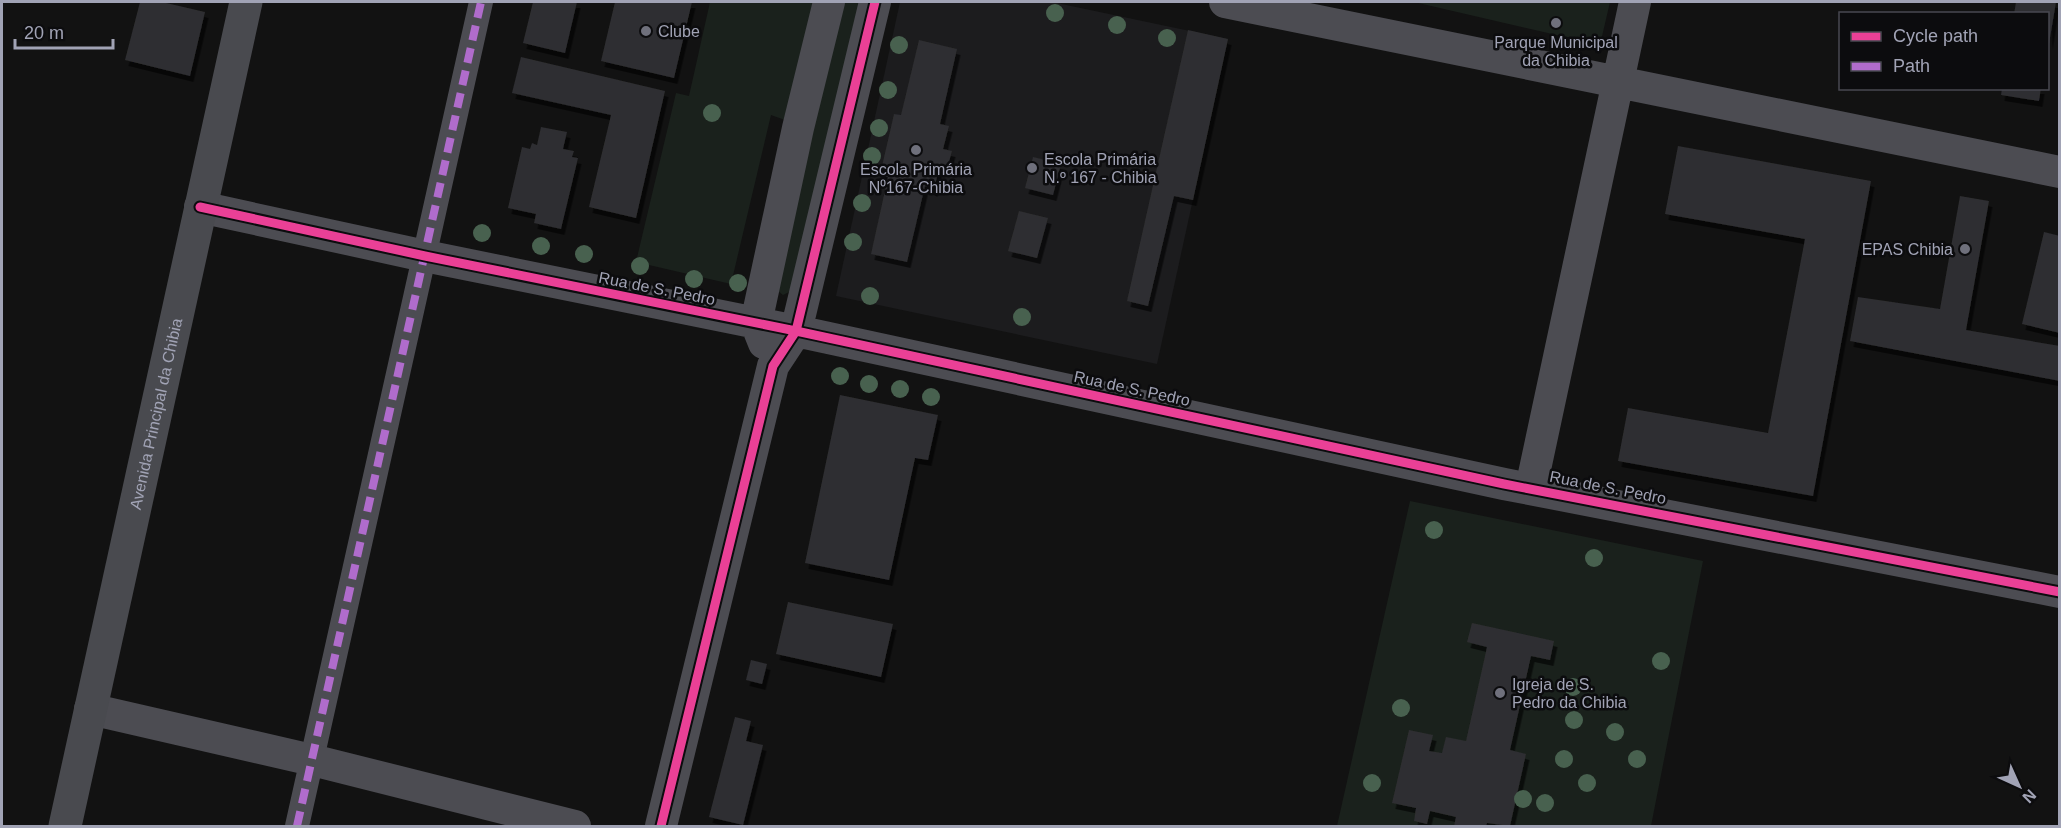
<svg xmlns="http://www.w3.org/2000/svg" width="2061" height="828" font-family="Helvetica,sans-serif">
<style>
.built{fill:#1c1c1e}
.green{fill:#1a211c}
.building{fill:#2e2e30;filter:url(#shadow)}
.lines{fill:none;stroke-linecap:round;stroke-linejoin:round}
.pedestrian{stroke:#4c4c52;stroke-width:24}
.minor{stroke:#4c4c52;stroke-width:32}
.secondary{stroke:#494a4f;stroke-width:33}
.quiet{stroke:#b06ccc;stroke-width:8;stroke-dasharray:15 8;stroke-linecap:butt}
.cycleway-casing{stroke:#0c0c0e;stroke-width:13}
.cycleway{stroke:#ea4096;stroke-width:9}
.tree{fill:#48614f}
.poi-dot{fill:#6f707c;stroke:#0c0c0e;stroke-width:2}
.labels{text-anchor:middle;stroke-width:5;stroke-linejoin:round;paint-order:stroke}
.poi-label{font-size:16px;fill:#a1a3b5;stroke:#0c0c0e;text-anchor:start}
.street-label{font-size:16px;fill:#a1a3b5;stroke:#0c0c0e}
</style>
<defs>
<filter id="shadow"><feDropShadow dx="3.5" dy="6" stdDeviation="0" flood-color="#0009"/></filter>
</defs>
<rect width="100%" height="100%" fill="#121212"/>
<path class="built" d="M900 2H1052L1228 39 1157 364 836 296Z"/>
<path class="green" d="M710 2H813L785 120 771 115 731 284 636 262 676 93 689 96Z
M844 2H862L792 288 789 292 783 295 778 291 776 286Z
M1414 2H1610L1600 45Z
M1410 501 1703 561 1651 826H1337Z"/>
<path class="building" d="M140 2H162L205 12 190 76 125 60Z
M533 2H577L565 53 523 43Z
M615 2H692L674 78 601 61Z
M2016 2H2056L2049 44 2048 14H2014Z
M1188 30 1228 39 1193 200 1174 196 1148 306 1127 301Z
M919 40 957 49 940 124 949 126 943 149 952 151 947 169 939 167 934 191 925 186 907 262 871 254 888 177 880 175 894 114 901 115Z
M521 57 665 91 636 218 589 207 611 115 512 93Z
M2002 88H2041L2039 101 2001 95Z
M541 127 567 132 563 149 574 151 572 157 578 158 561 229 534 223 536 214 508 208 522 147 530 149 532 143 537 145Z
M1678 146 1871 181 1813 496 1618 461 1628 408 1768 433 1805 239 1665 214Z
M1033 157 1061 164 1053 195 1025 188Z
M1960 196 1989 201 1966 330 2060 346V381L1850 341 1858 297 1940 309Z
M1019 211 1048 218 1037 258 1008 251Z
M2044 232 2060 236V333L2022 324Z
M840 395 938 415 928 460 915 458 889 580 805 563Z
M788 602 893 624 881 677 776 654Z
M1472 623 1554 641 1550 660 1531 656 1510 750 1526 754 1510 826 1487 823 1486 826H1454L1456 817 1430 811 1427 824 1414 821 1416 808 1392 803 1409 730 1433 735 1429 751 1442 753 1446 737 1466 741 1487 647 1467 642Z
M751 660 767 664 762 684 746 680Z
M735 717 751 721 746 741 763 745 743 825 709 817Z"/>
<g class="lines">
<path class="pedestrian" d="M297 826 481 2"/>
<path class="minor" d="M1225 2 2060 172
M200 207 425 256 796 331 1504 484 2060 592
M764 343 756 323 798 128 829 2
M1531 488 1635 2
M90 709 312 760 575 826
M661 826 773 366 796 331 875 2"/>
<path class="secondary" id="s1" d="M65 826 246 2"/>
<path class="quiet" d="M297 826 481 2"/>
<defs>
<path id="cycleway" d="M200 207 425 256 796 331 1504 484 2060 592
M661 826 773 366 796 331 875 2"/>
</defs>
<use href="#cycleway" class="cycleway-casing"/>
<use href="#cycleway" class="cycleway"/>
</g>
<g class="tree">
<circle cx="1055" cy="13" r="9"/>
<circle cx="1117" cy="25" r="9"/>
<circle cx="1167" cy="38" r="9"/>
<circle cx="899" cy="45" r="9"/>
<circle cx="888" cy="90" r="9"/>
<circle cx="712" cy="113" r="9"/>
<circle cx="879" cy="128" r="9"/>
<circle cx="872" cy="156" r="9"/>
<circle cx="862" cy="203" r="9"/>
<circle cx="482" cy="233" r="9"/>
<circle cx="853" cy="242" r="9"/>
<circle cx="541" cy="246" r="9"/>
<circle cx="584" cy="254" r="9"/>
<circle cx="640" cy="266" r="9"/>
<circle cx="694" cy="279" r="9"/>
<circle cx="738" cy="283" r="9"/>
<circle cx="870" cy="296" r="9"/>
<circle cx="1022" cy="317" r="9"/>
<circle cx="840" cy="376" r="9"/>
<circle cx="869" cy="384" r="9"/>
<circle cx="900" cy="389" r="9"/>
<circle cx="931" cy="397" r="9"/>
<circle cx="1434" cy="530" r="9"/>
<circle cx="1594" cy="558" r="9"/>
<circle cx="1661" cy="661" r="9"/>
<circle cx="1573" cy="687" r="9"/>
<circle cx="1401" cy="708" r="9"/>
<circle cx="1574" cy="720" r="9"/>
<circle cx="1615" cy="732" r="9"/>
<circle cx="1564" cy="759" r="9"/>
<circle cx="1637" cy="759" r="9"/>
<circle cx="1372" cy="783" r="9"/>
<circle cx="1587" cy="783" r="9"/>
<circle cx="1523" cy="799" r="9"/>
<circle cx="1545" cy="803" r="9"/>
</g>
<g class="poi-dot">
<circle cx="1556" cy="23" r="6"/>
<circle cx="646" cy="31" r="6"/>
<circle cx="916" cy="150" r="6"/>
<circle cx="1032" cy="168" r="6"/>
<circle cx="1965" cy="249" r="6"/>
<circle cx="1500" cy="693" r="6"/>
</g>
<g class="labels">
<g class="poi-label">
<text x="658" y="37">Clube</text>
<text x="1556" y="48" text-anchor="middle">Parque Municipal<tspan x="1556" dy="18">da Chibia</tspan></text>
<text x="1044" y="165">Escola Primária<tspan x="1044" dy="18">N.º 167 - Chibia</tspan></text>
<text x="916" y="175" text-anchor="middle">Escola Primária<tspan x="916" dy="18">N⁰167-Chibia</tspan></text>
<text x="1953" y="255" text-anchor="end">EPAS Chibia</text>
<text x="1512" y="690">Igreja de S.<tspan x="1512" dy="18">Pedro da Chibia</tspan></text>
</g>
<g class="street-label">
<text transform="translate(657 288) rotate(11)" y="6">Rua de S. Pedro</text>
<text transform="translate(1132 388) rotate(12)" y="6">Rua de S. Pedro</text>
<text dy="6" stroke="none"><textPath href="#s1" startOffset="422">Avenida Principal da Chibia</textPath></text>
<text transform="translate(1608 487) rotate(11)" y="6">Rua de S. Pedro</text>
</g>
</g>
<rect width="2061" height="828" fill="none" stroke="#a1a3b5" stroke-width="6"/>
<rect x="1839" y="12" width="210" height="78" fill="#0c0c0e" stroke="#484851" stroke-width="1.5"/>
<rect x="1851" y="32" width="30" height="9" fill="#ea4096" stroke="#484851" stroke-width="1.5"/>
<text x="1893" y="42" font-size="18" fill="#a1a3b5">Cycle path</text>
<rect x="1851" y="62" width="30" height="9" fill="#b06ccc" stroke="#484851" stroke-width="1.5"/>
<text x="1893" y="72" font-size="18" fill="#a1a3b5">Path</text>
<g transform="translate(2019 786) rotate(135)" stroke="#0c0c0e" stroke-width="4.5" paint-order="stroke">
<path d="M0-4.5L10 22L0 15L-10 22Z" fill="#a1a3b5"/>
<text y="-9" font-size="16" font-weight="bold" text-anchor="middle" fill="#a1a3b5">N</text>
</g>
<path d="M15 39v9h98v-9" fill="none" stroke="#a1a3b5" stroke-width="3"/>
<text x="24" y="39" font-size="18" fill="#a1a3b5" stroke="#0c0c0e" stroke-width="4.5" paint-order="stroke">20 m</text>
</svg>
